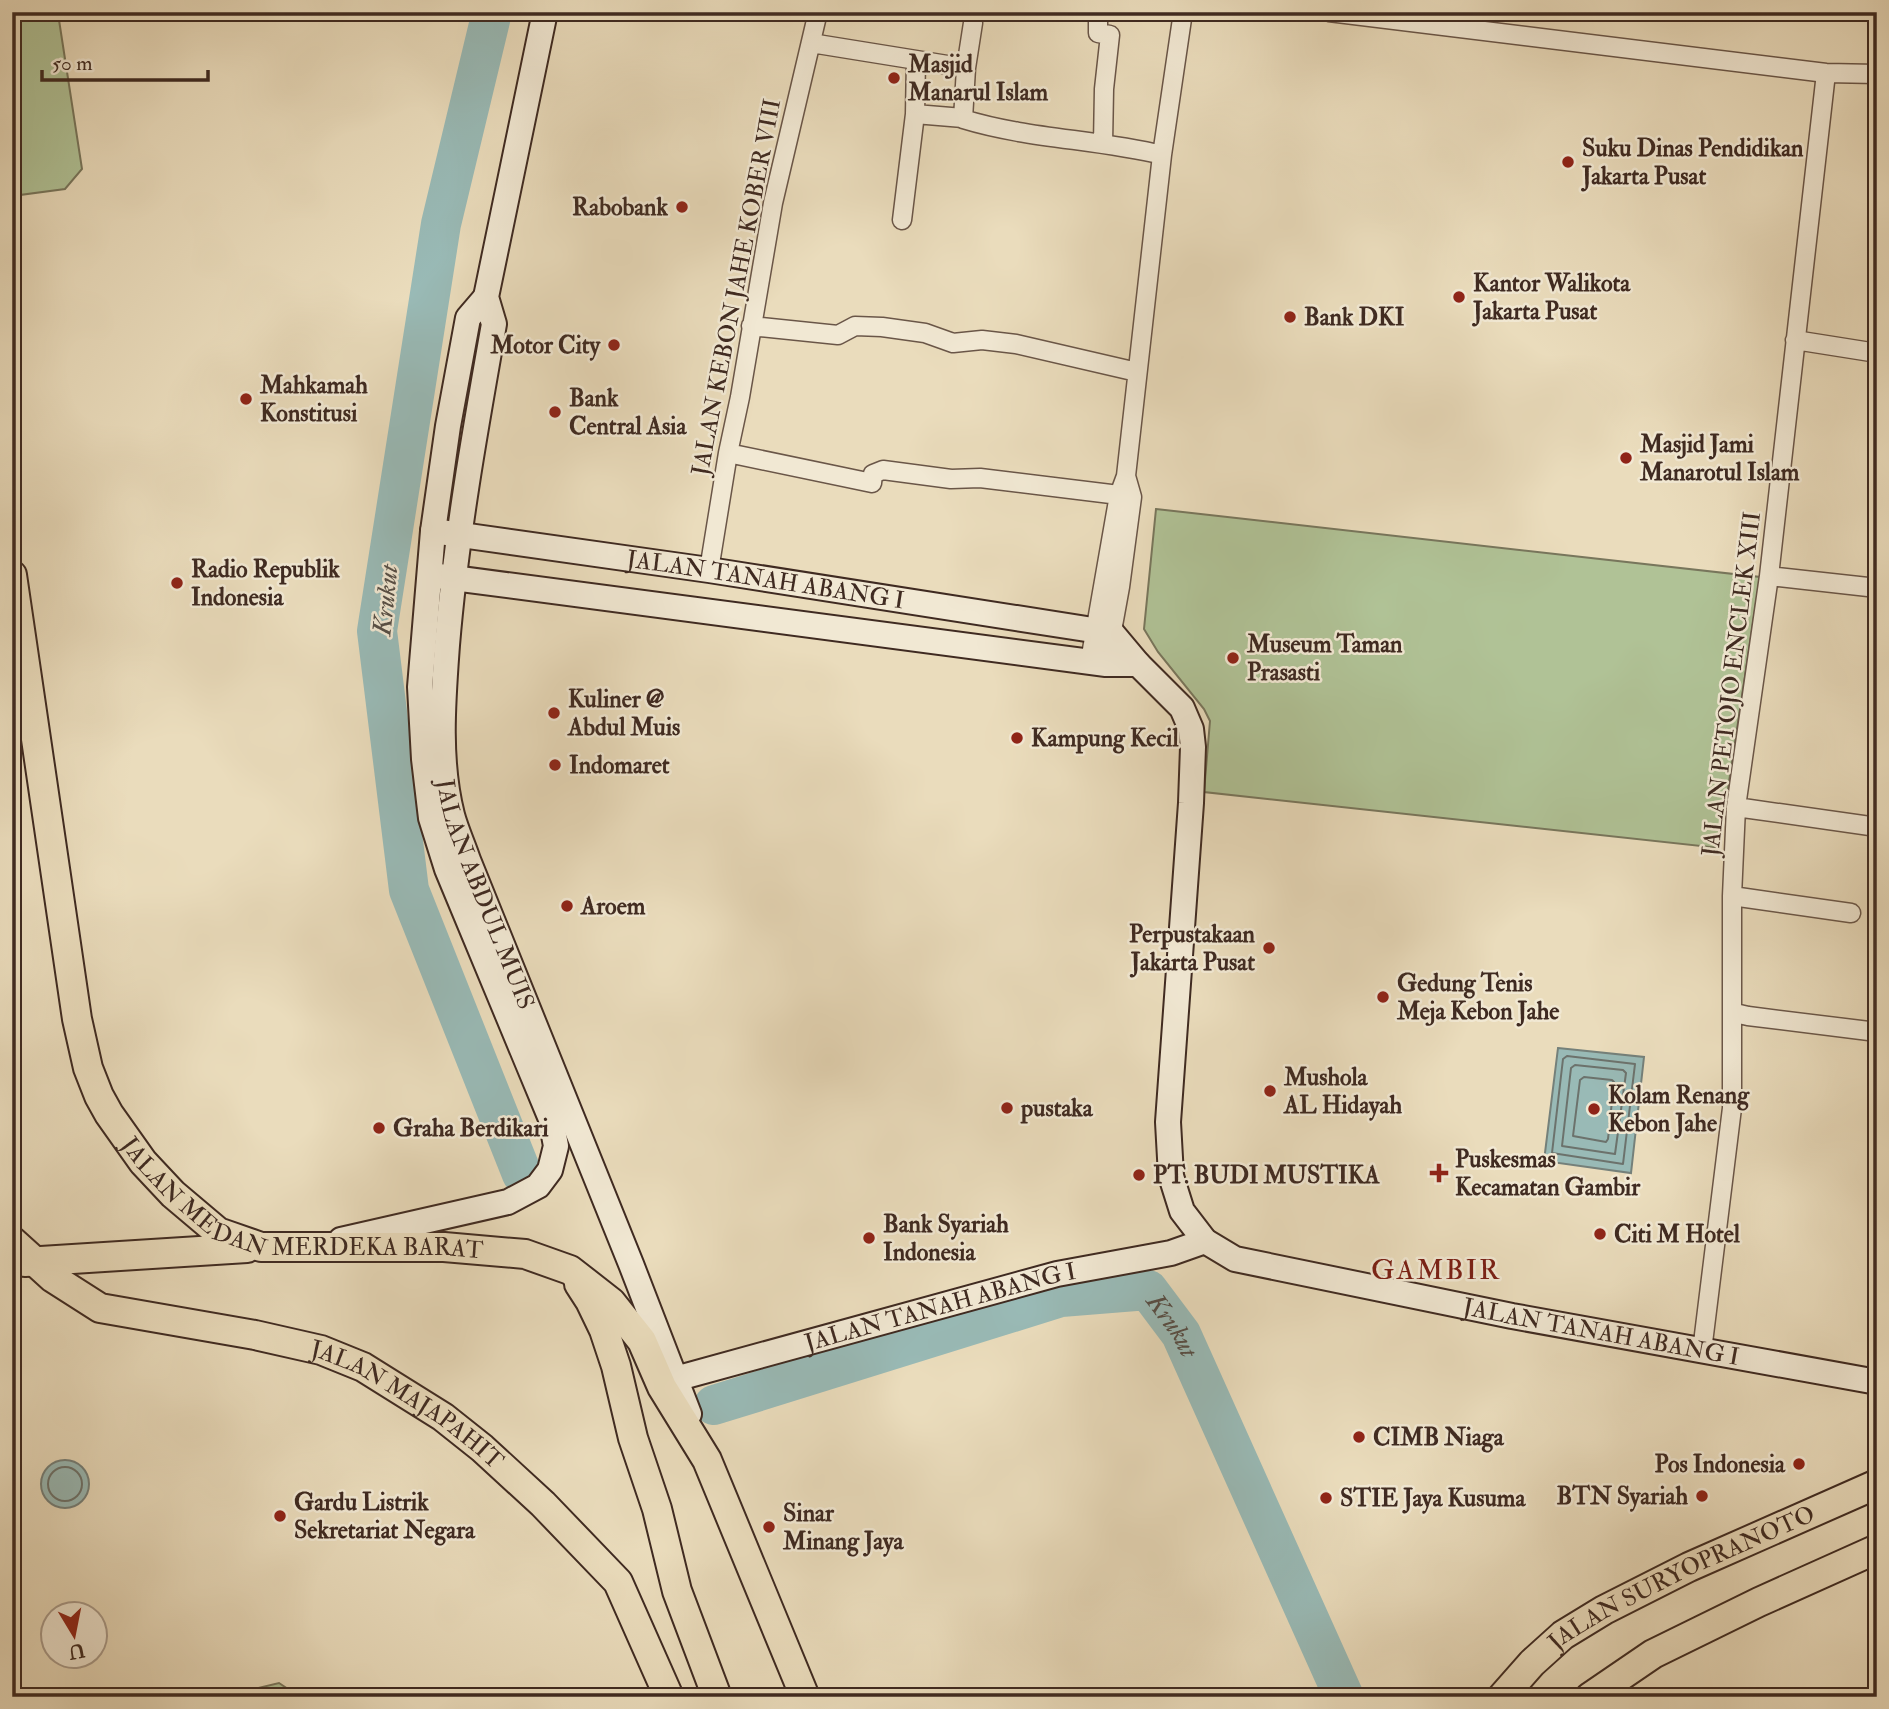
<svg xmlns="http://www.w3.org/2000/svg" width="1889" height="1709" font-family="'IM FELL Double Pica',serif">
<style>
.green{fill:#b0c296;stroke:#78765c;stroke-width:2}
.water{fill:#99bab6;stroke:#75807a;stroke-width:2}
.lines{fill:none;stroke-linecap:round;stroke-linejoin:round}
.shore{stroke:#6c726c;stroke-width:2}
.river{stroke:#99bab6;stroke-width:40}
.street-casing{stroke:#6a5648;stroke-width:21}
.secondary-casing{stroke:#3f2a21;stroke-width:28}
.primary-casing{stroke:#3f2a21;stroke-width:32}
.street{stroke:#f1e8d3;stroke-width:18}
.secondary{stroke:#f1e8d3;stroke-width:24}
.primary{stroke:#eadcbc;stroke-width:28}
.poi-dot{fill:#8f2418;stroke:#f1e8d3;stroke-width:2.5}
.labels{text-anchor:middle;stroke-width:5;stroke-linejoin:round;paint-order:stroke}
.poi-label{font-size:24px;font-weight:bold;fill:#3f2a21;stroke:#f1e8d3;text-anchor:start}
.street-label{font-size:24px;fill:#3f2a21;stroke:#f1e8d3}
.water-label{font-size:26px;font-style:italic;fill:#564e46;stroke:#f1e8d3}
.quarter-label{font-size:28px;letter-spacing:2px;fill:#7a1f14;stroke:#f1e8d3}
</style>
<rect width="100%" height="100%" fill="#eadcbc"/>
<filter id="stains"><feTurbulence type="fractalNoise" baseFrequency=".00286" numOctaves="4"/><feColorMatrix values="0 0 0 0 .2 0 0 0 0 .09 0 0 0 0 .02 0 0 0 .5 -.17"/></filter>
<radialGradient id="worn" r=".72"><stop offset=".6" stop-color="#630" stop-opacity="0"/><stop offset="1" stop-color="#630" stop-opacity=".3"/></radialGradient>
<path class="green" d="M12 12H52L59 20 82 169 65 189 12 196Z
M1156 509 1760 577 1719 848 1204 792 1210 721 1204 709 1158 652 1144 629Z
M279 1683 300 1697H241L246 1691Z"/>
<path class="water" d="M1558 1048 1644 1057 1631 1173 1544 1161Z
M41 1484a24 24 0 1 1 48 0a24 24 0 1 1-48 0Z"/>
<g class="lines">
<path class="shore" d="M1567 1056 1635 1064 1623 1164 1552 1153 1563 1059Z
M1575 1065 1623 1070 1626 1073 1615 1154 1562 1146 1571 1068Z
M1584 1077 1612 1080 1614 1082 1608 1139 1606 1142 1573 1136 1580 1080Z
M48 1484a17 17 0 1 1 34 0a17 17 0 1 1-34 0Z"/>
<g class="river">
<path d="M492 12 441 224 377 631 409 890 522 1174"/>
<path id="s1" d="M714 1405 1061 1297 1148 1290 1181 1334 1344 1697"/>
</g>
<defs>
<path id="street" d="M1098 12V33L1110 35 1104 89 1103 144
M1329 12 1826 73 1877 74
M973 23 966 68 963 119C1028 139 1097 139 1162 155
M811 43 966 68
M915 114 916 60
M902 220 915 114 963 118
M751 326 838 335 855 326 882 327 925 333 953 343 982 340 1016 344 1137 372
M1795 340 1877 353
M728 453 872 483 873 474 883 470 951 479 980 478 1119 495
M709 570 728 453 740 397 773 203 817 16
M1769 576 1877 588
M1090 661 1119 495 1126 476 1162 155 1183 12
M1106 664 1120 587 1132 497 1126 476
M1736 807 1877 827
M1732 896 1851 913
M1733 1010 1735 1013 1748 1016 1877 1032
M1702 1351 1732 1108V896L1736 807 1769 576 1826 73"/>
<g id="secondary">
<path id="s2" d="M545 12 486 297 494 324C475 431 456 537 447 645 443 700 438 760 452 815 456 830 463 845 468 860L631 1264 689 1414"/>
<path id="s3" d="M433 531 709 570 1112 633 1138 664 1182 708 1191 729 1193 747 1191 803 1168 1122 1171 1176 1182 1211 1205 1241 1235 1259 1512 1316 1877 1382"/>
<path d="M438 576 1106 664H1138"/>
<path d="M341 1240 508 1202 538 1186 550 1170 556 1146 551 1119 447 869 431 818 424 759 420 687 433 531 448 426 468 318 486 297"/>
<path id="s4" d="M675 1379 1057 1274 1171 1253 1205 1241"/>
</g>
<g id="primary">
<path id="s5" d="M12 575 77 1019 88 1068 99 1096 109 1114 143 1162 173 1194 218 1232 261 1247H444L525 1254 570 1270 611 1302 642 1341 662 1387 707 1460 805 1697"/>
<path id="s6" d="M12 1241 53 1278 100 1308 255 1335 321 1350 363 1367 443 1417 482 1448 543 1504 618 1582 669 1697"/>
<path d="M25 1262 247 1248"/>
<path d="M579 1284 590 1301 604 1330 616 1366 633 1438 657 1509 677 1591 717 1697"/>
<path id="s7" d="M1502 1697 1532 1663 1563 1635 1604 1610 1689 1567 1877 1484"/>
<path d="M1590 1697 1653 1654 1759 1602 1877 1549"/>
</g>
</defs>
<use href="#street" class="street-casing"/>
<use href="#secondary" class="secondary-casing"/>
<use href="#primary" class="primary-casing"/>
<use href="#street" class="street"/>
<use href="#secondary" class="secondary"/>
<use href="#primary" class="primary"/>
</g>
<g class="poi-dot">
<circle cx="894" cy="78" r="7"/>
<circle cx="1568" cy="162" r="7"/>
<circle cx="682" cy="207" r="7"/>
<circle cx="1459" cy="297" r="7"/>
<circle cx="1290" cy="317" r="7"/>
<circle cx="614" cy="345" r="7"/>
<circle cx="246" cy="399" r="7"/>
<circle cx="555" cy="412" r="7"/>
<circle cx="1626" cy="458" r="7"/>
<circle cx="177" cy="583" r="7"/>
<circle cx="1233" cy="658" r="7"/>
<circle cx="554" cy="713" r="7"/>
<circle cx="1017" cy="738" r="7"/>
<circle cx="555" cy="765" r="7"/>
<circle cx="567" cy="906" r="7"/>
<circle cx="1269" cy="948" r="7"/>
<circle cx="1383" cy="997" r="7"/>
<circle cx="1270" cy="1091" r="7"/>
<circle cx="1007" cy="1108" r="7"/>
<circle cx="1594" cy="1109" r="7"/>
<circle cx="379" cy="1128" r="7"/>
<path d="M1435.5 1162.5h7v7h7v7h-7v7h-7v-7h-7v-7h7z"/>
<circle cx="1139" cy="1175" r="7"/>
<circle cx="1600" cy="1234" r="7"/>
<circle cx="869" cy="1238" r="7"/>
<circle cx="1359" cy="1437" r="7"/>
<circle cx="1799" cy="1464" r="7"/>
<circle cx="1702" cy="1496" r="7"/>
<circle cx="1326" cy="1498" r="7"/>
<circle cx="280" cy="1516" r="7"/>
<circle cx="769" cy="1527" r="7"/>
</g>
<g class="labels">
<g class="poi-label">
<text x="908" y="72">Masjid<tspan x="908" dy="28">Manarul Islam</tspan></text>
<text x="1582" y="156">Suku Dinas Pendidikan<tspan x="1582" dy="28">Jakarta Pusat</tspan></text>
<text x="668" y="215" text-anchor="end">Rabobank</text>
<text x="1473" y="291">Kantor Walikota<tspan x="1473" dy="28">Jakarta Pusat</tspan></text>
<text x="1304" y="325">Bank DKI</text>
<text x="600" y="353" text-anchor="end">Motor City</text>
<text x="260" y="393">Mahkamah<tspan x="260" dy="28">Konstitusi</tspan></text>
<text x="569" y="406">Bank<tspan x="569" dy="28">Central Asia</tspan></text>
<text x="1640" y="452">Masjid Jami<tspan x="1640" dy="28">Manarotul Islam</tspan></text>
<text x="191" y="577">Radio Republik<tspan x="191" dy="28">Indonesia</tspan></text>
<text x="1247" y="652">Museum Taman<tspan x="1247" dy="28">Prasasti</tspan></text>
<text x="568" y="707">Kuliner @<tspan x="568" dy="28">Abdul Muis</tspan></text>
<text x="1031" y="746">Kampung Kecil</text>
<text x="569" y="773">Indomaret</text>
<text x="581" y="914">Aroem</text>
<text x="1255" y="942" text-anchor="end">Perpustakaan<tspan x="1255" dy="28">Jakarta Pusat</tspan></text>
<text x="1397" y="991">Gedung Tenis<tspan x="1397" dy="28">Meja Kebon Jahe</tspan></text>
<text x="1284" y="1085">Mushola<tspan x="1284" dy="28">AL Hidayah</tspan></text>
<text x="1608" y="1103">Kolam Renang<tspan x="1608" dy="28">Kebon Jahe</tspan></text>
<text x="1021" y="1116">pustaka</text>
<text x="393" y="1136">Graha Berdikari</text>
<text x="1455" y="1167">Puskesmas<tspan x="1455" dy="28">Kecamatan Gambir</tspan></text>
<text x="1153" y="1183">PT. BUDI MUSTIKA</text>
<text x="883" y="1232">Bank Syariah<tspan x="883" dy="28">Indonesia</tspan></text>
<text x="1614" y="1242">Citi M Hotel</text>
<text x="1373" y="1445">CIMB Niaga</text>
<text x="1785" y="1472" text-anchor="end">Pos Indonesia</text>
<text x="1688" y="1504" text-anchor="end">BTN Syariah</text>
<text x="1340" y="1506">STIE Jaya Kusuma</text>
<text x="294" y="1510">Gardu Listrik<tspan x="294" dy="28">Sekretariat Negara</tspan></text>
<text x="783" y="1521">Sinar<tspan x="783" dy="28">Minang Jaya</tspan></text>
</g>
<g class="street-label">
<text transform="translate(736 287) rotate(-79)" y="8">JALAN KEBON JAHE KOBER VIII</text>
<text dy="8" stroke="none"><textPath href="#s3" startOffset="336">JALAN TANAH ABANG I</textPath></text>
<text transform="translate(1731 684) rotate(-83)" y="8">JALAN PETOJO ENCLEK XIII</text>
<text dy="8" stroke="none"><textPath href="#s2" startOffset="900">JALAN ABDUL MUIS</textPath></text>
<text dy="8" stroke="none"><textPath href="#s5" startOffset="780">JALAN MEDAN MERDEKA BARAT</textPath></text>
<text dy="8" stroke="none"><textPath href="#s4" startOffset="275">JALAN TANAH ABANG I</textPath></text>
<text dy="8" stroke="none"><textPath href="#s3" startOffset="1743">JALAN TANAH ABANG I</textPath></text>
<text dy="8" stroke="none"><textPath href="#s6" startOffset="438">JALAN MAJAPAHIT</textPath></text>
<text dy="8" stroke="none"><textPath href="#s7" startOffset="219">JALAN SURYOPRANOTO</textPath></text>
</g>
<g class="water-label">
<text transform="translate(385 600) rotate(-84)" y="9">Krukut</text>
<text dy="9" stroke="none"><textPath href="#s1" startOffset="494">Krukut</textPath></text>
</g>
<g class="quarter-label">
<text x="1436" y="1279">GAMBIR</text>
</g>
</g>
<rect width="1889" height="1709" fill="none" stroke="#eadcbc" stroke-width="42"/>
<rect x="14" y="14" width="1861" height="1681" fill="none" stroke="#3f2a21" stroke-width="3.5"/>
<rect x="21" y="21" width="1847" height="1667" fill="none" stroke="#3f2a21" stroke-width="2"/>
<g transform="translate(74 1635) rotate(170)"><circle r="33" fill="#f1e8d3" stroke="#aa9c8c" stroke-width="2"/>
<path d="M0-5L12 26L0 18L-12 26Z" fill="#8f2418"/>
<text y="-10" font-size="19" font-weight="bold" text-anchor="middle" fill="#3f2a21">U</text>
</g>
<path d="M42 70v10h166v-10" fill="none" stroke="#3f2a21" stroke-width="3.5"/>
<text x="52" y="70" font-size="21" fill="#3f2a21" stroke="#f1e8d3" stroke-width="5" paint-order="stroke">50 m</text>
<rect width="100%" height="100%" filter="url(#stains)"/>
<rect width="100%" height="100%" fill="url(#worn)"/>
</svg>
